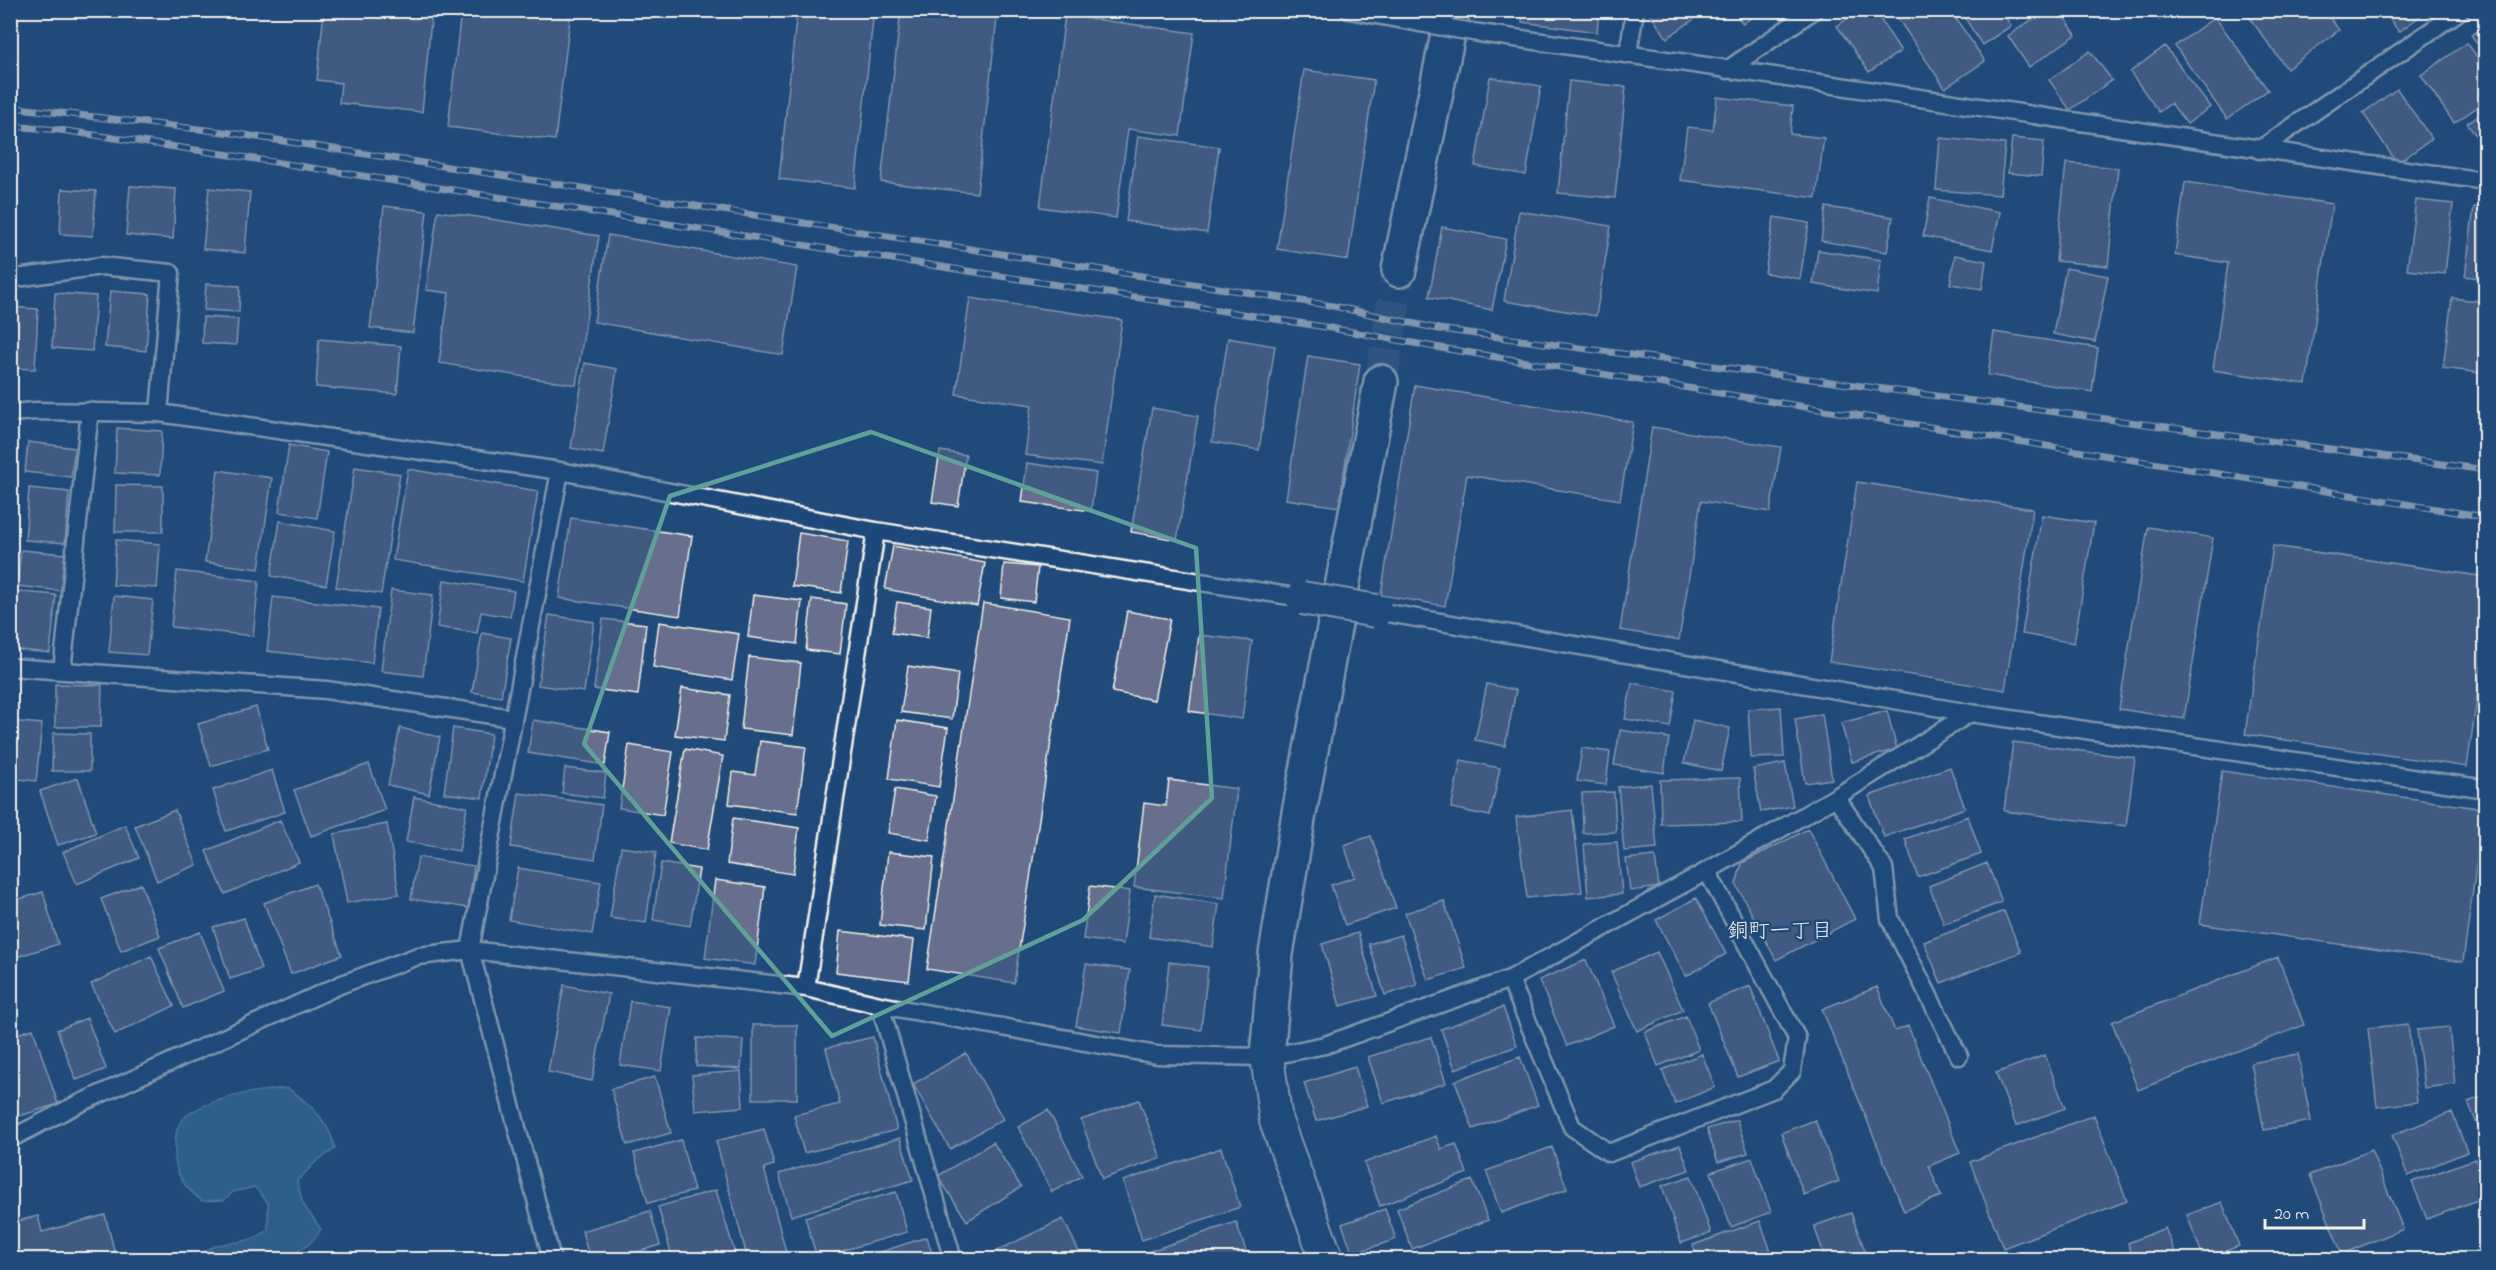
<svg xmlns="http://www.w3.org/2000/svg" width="2496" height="1270" font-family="'Indie Flower','Klee One',sans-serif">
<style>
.water{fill:#42789e;stroke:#89a8bc;stroke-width:1.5}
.building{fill:#676e8d;stroke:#f4f1e8;stroke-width:1.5}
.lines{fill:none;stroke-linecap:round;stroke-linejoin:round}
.secondary-tunnel{stroke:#3f638a;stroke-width:33;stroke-dasharray:33 16;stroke-linecap:butt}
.lane-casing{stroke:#f4f1e8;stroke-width:21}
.street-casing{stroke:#f4f1e8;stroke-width:36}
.secondary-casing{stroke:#f4f1e8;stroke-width:38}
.lane{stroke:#1f4a7a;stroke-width:16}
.street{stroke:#1f4a7a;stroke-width:32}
.secondary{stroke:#1f4a7a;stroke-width:33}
.rail-casing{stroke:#f4f1e8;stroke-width:7}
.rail{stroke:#1f4a7a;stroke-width:4.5;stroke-dasharray:14;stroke-linecap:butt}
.lane-bridge-casing{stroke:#f4f1e8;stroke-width:21;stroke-linecap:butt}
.street-bridge-casing{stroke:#f4f1e8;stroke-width:36;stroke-linecap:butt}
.lane-bridge{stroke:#1f4a7a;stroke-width:16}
.street-bridge{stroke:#1f4a7a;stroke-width:32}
.marked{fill:none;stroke:#5fa199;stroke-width:4.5;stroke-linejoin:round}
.labels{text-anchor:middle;stroke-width:5;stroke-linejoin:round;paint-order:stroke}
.neighbourhood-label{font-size:21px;fill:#f4f1e8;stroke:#1f4a7a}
</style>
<rect width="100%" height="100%" fill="#1f4a7a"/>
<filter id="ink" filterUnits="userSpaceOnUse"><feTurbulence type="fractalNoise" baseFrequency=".0167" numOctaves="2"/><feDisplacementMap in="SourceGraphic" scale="12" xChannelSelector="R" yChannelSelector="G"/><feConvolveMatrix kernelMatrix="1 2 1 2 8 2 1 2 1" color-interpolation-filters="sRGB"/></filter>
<g filter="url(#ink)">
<path class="water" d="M287 1088C309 1102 330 1122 335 1149L318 1160 297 1181 303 1204 321 1229C299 1270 239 1260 199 1259 212 1238 233 1246 251 1239 257 1238 263 1233 268 1230V1203L255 1187 233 1192 224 1200 202 1201C187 1190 175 1175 175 1156 175 1142 174 1126 185 1117 206 1098 260 1090 287 1088Z"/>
<path class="building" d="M324 10H432L422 112 339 103 341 83 317 80Z
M461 10H571L555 140 448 127Z
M797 10H874L855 188 779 179Z
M901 10H998L977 193 881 182Z
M1524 10H1599L1597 32 1522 22Z
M1647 10H1707L1667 38Z
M1733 10H1761L1743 24Z
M1859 10H1874L1901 51 1869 72 1837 26Z
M1892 10H1950L1985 61 1945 88Z
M1960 10H2001L2011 26 1982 45Z
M2012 10H2030L2018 19Z
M2046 10H2060L2076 35 2029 67 2008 36Z
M2152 10H2173L2159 20Z
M2244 10H2324L2339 30 2287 69Z
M2383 10H2428L2399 32Z
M1065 15 1194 33 1180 136 1128 129 1116 218 1040 207Z
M2215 17 2268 90 2227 119 2175 46Z
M2486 26V56L2471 35Z
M2467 43 2486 69V101L2454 123 2421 75Z
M2165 46 2210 107 2187 124 2171 103 2159 112 2130 72Z
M2090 51 2112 80 2070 110 2049 80Z
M1304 70 1374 80 1348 260 1277 249Z
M1490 77 1541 86 1526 175 1475 166Z
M1569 81 1626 87 1615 198 1558 193Z
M2397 89 2432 139 2397 163 2363 113Z
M1717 97 1793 106 1790 134 1824 138 1816 198 1680 180 1687 127 1713 130Z
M2486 110V150L2467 123Z
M1138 136 1219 147 1207 233 1126 221Z
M1940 138 2005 144 2000 195 1936 190Z
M2012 138 2044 141 2041 176 2008 173Z
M2066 163 2118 168 2108 266 2056 261Z
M2185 182 2332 204 2306 384 2213 370 2228 263 2175 255Z
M130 186 176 189 173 239 126 235Z
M209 188 250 192 245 253 203 249Z
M62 189 96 191 93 236 60 234Z
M1930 198 2000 212 1992 250 1923 236Z
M2416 200 2453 204 2445 274 2407 270Z
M384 206 427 211 413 333 370 328Z
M1826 207 1893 217 1887 252 1821 241Z
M2474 207 2486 208V279L2465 276Z
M438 211 599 236 576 385 439 363 449 293 426 290Z
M1519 211 1611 226 1596 316 1504 301Z
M1774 217 1809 223 1800 279 1765 273Z
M1442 227 1506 239 1492 310 1429 297Z
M608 235 797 267 783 355 594 322Z
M1818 250 1881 260 1877 294 1813 284Z
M1955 255 1986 261 1982 289 1950 284Z
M2066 268 2108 276 2095 342 2053 334Z
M206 284 240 286 239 312 204 310Z
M110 291 150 294 146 351 105 347Z
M55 293 96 296 92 351 52 348Z
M970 298 1122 320 1102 465 1025 455 1032 405 956 394Z
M2452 298 2486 302V328L2480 373 2443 368Z
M10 307 38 309 35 369 10 368Z
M203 317 238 319 236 345 202 343Z
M1994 332 2098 348 2092 392 1988 375Z
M1228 338 1275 346 1259 450 1212 442Z
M319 339 401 346 397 394 316 387Z
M1308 356 1360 364 1339 507 1286 499Z
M585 363 617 369 603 454 571 448Z
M1415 385 1633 422 1620 500 1467 475 1445 606 1381 595Z
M1152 408 1198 416 1177 540 1131 532Z
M1652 427 1781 447 1770 512 1701 501 1679 640 1620 630Z
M117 428 162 431 160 475 115 473Z
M28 442 75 448 71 477 25 472Z
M289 445 327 452 317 518 279 512Z
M940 451 966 455 958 506 932 502Z
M1027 463 1096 473 1091 511 1022 502Z
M355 467 400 474 381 594 336 587Z
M408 469 538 491 523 581 393 560Z
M218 470 272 478 259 569 205 562Z
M1857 482 2033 509 2005 690 1829 662Z
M116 485 163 486V532H115Z
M29 488 69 492 65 543 25 540Z
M2042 515 2094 523 2074 643 2022 634Z
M571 518 692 536 680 616 559 598Z
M280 521 335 531 326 585 271 576Z
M2148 527 2213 538 2184 719 2119 709Z
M799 533 848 541 841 593 792 586Z
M116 540 160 544 157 588 113 585Z
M893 546 985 563 977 606 885 589Z
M2273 546 2486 577V636L2467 767 2245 734Z
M21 550 65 554 61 591 17 586Z
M1004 564 1038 567 1034 602 1001 598Z
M177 571 259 581 253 636 171 627Z
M444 580 514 591 510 617 481 612 477 633 437 627Z
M391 590 433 595 423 676 381 671Z
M10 591 56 595 50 653 10 649Z
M753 595 802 601 797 644 748 637Z
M114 596 153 600 147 655 109 652Z
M273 597 378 609 372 663 267 651Z
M812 599 846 604 840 654 806 650Z
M897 602 931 607 927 638 892 633Z
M983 603 1070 617 1014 983 927 969Z
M1127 611 1170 619 1154 700 1112 692Z
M549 615 594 622 584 692 538 685Z
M603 619 646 624 638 695 594 689Z
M659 622 739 634 732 680 653 667Z
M482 633 511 638 501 697 472 692Z
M1199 635 1252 641 1242 719 1189 711Z
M749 657 801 663 793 735 741 729Z
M908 666 958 674 952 719 901 712Z
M1632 683 1676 691 1670 727 1625 719Z
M55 684 102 685 101 727H55Z
M1487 684 1516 690 1505 746 1475 740Z
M682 688 730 695 724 741 675 735Z
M256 707 268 749 211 766 198 724Z
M1781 707 1784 757 1751 758 1748 709Z
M1887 711 1897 749 1852 762 1841 723Z
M1822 714 1832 779 1805 783 1795 719Z
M533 720 610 732 605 765 528 753Z
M897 720 948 728 939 787 889 779Z
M1693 720 1730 728 1721 771 1684 763Z
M10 721 42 724 36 781 10 778Z
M400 728 440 737 429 794 388 785Z
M453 728 491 734 482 798 444 793Z
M1620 730 1669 738 1664 773 1614 765Z
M53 733 90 734V771H52Z
M760 741 806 747 797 813 729 804 733 772 755 775Z
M2013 742 2135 758 2126 826 2004 811Z
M629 745 673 752 663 815 619 808Z
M1582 748 1610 752 1606 785 1577 781Z
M685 749 723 756 707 850 669 843Z
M1461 760 1500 768 1490 816 1451 808Z
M1785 763 1793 806 1761 812 1753 769Z
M369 764 385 810 311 836 294 790Z
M1950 767 1965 808 1884 837 1869 796Z
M565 768 606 773 603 798 562 793Z
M272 770 285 812 226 831 213 790Z
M2222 771 2484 809 2463 962 2200 924Z
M78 778 96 833 58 845 40 791Z
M1740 778 1742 822 1661 824 1660 780Z
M1169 780 1237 789 1224 898 1134 887 1144 803 1166 806Z
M1651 784 1657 848 1624 851 1618 787Z
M895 789 936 796 929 840 888 833Z
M1614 792 1616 832 1583 833 1582 793Z
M519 793 602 805 595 859 511 847Z
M414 797 467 807 459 851 406 842Z
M175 810 197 865 157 881 135 826Z
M1572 810 1582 892 1527 898 1516 817Z
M1968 816 1981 854 1918 877 1905 839Z
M733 818 799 828 793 874 727 864Z
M280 820 299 862 225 894 206 851Z
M387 824 399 894 347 903 334 834Z
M125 825 139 858 77 884 63 852Z
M1808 829 1855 919 1776 960 1736 884 1742 863Z
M1371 836 1396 908 1345 925 1331 885 1355 877 1344 845Z
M1617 842 1622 894 1588 897 1584 844Z
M621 847 656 852 646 923 610 918Z
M888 852 934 857 926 930 880 925Z
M1655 856 1659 887 1630 891 1626 859Z
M418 857 474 866 468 908 411 899Z
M661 863 699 869 690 926 653 920Z
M1987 863 2002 902 1944 924 1929 886Z
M518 868 601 882 592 934 509 920Z
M715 880 765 887 755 965 705 958Z
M141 884 160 936 121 951 101 899Z
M315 884 342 955 291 974 264 903Z
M1090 886 1130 891 1123 944 1083 939Z
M43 892 58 944 10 959V902Z
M1155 894 1219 904 1213 947 1149 937Z
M1696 898 1726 954 1686 976 1656 920Z
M1444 901 1466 968 1428 980 1405 913Z
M2004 911 2021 952 1941 983 1924 942Z
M244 918 261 969 230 979 213 927Z
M840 931 914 940 909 981 836 972Z
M200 932 224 991 183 1008 159 948Z
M1358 933 1377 996 1340 1006 1322 944Z
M1401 935 1417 985 1385 995 1369 944Z
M1657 952 1683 1010 1637 1031 1611 972Z
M151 956 174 1006 115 1034 91 984Z
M2278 957 2304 1025 2138 1090 2112 1022Z
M1586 960 1614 1026 1567 1046 1539 980Z
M1169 962 1208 967 1201 1030 1162 1025Z
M1086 964 1130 970 1121 1033 1076 1026Z
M564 985 609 994 592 1081 548 1072Z
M1750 986 1779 1061 1738 1077 1708 1003Z
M1877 987 1895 1031 1908 1026 1960 1153 1929 1166 1941 1196 1904 1211 1822 1009Z
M630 1001 671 1007 661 1071 620 1065Z
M1503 1007 1517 1046 1455 1069 1441 1029Z
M1686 1016 1699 1050 1658 1066 1645 1032Z
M87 1018 106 1069 76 1080 57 1030Z
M2408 1024 2417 1102 2377 1107 2368 1028Z
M753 1025H797V1099H753Z
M2449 1027 2455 1084 2424 1088 2417 1030Z
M33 1029 58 1104 10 1119V1036Z
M873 1037 897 1130 804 1153 794 1115 840 1104 826 1048Z
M1431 1037 1446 1083 1383 1103 1368 1057Z
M697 1038 743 1040 741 1069 696 1066Z
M966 1053 1003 1119 950 1149 913 1084Z
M1702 1054 1715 1087 1675 1104 1662 1070Z
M2298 1054 2311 1121 2264 1130 2251 1063Z
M2045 1055 2065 1108 2016 1126 1996 1073Z
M1520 1057 1538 1105 1473 1129 1455 1081Z
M1355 1067 1367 1106 1316 1121 1304 1083Z
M741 1071 743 1107 695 1111 692 1075Z
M655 1077 671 1133 627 1145 611 1089Z
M2486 1095V1146L2468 1102Z
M1139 1100 1161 1158 1102 1179 1081 1120Z
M1048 1110 1082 1176 1052 1192 1018 1127Z
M2452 1112 2467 1152 2408 1176 2392 1135Z
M2094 1115 2127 1201 2003 1248 1970 1162Z
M1737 1120 1748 1153 1718 1162 1707 1129Z
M1815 1120 1839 1181 1804 1195 1781 1133Z
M764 1129 774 1165 764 1168 788 1260H748L716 1141Z
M1436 1136 1441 1149 1456 1144 1467 1173 1380 1206 1364 1163Z
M900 1138 913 1180 791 1216 779 1174Z
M681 1140 694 1191 648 1203 634 1153Z
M993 1142 1021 1187 967 1221 938 1176Z
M1680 1145 1689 1170 1639 1187 1630 1162Z
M1552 1147 1567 1189 1501 1213 1486 1171Z
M1221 1148 1240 1207 1142 1240 1123 1181Z
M2371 1150 2403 1229 2342 1254 2310 1175Z
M1752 1158 1771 1212 1731 1227 1711 1172Z
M2475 1159 2486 1188V1197L2427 1219 2412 1182Z
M1691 1176 1711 1233 1681 1243 1662 1186Z
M1472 1180 1488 1220 1412 1249 1397 1209Z
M716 1190 737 1260H673L658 1207Z
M896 1192 907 1232 817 1258 805 1217Z
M2222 1202 2239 1246 2204 1259 2187 1215Z
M1385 1209 1396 1239 1353 1254 1342 1224Z
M650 1211 660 1245 611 1260H590L582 1231Z
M1851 1213 1865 1251 1842 1260H1826L1814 1226Z
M105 1215 116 1257 105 1260H10V1223L38 1216 42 1232Z
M1063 1219 1082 1258 1078 1260H993L990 1254Z
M1760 1221 1774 1260H1698L1693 1245Z
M1236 1222 1249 1260H1146L1144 1253Z
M2165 1228 2178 1260H2134L2128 1243Z
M927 1237 934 1260H872L871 1255Z
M1535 1252 1538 1260H1515Z"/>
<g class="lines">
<path class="secondary-tunnel" d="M1381 382 1399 270"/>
<defs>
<path id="lane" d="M1349 10 1420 23
M1479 33C1815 80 2150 135 2486 181
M1628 54 1635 10
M1727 70 1814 10
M2259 150 2461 10
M10 279 101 266 171 273 159 413
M10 413 36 411 159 413 560 471 876 531 1302 598
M560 471 470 950 806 988 880 1005 1157 1055 1267 1057 1325 1045 1510 979 1707 871 1836 797 1970 713
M1376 611 1970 713 2486 789
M10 667 326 690 512 718
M62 671 90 411
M1836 797 1884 868 1890 919 1959 1056
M1510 979 1572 1127 1609 1153 1774 1089 1792 1071 1797 1038 1707 871
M806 988 876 531
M880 1005 953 1260
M10 1139 74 1106 342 984 418 956 470 950 552 1260"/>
<path id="street" d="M1267 1057 1276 1121 1327 1260"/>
<path id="secondary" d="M1399 270 1453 10
M1267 1057 1276 954 1299 813 1381 382"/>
</defs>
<use href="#lane" class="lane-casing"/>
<use href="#street" class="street-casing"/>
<use href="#secondary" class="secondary-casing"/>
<use href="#lane" class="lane"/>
<use href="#street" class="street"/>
<use href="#secondary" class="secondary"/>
<defs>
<path id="rail" d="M10 107 232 133 1333 306 1439 329 2486 470
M10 126 60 130 230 155 1331 328 1435 347 2486 517"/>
</defs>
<use href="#rail" class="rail-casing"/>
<use href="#rail" class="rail"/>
<defs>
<path id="lane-bridge" d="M1420 23 1479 33"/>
<path id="street-bridge" d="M1302 598 1376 611"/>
</defs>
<use href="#lane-bridge" class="lane-bridge-casing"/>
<use href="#street-bridge" class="street-bridge-casing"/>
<use href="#lane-bridge" class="lane-bridge"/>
<use href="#street-bridge" class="street-bridge"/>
</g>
</g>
<path d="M0 0H2496V1270H0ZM871 432 1196 548 1212 798 1083 920 832 1036 584 744 670 496Z" fill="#1f4a7a" fill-opacity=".55" fill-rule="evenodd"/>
<path class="marked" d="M871 432 1196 548 1212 798 1083 920 832 1036 584 744 670 496Z"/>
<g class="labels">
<g class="neighbourhood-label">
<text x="1780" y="937">銅町一丁目</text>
</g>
</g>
<rect width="2496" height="1270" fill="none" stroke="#1f4a7a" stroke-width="36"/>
<rect x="18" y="18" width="2460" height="1234" fill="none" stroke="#f4f1e8" stroke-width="2" filter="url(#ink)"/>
<path d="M2265 1219v9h99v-9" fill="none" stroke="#f4f1e8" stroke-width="3"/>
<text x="2274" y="1219" font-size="18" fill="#f4f1e8" stroke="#1f4a7a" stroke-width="4.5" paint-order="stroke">20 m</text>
</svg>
